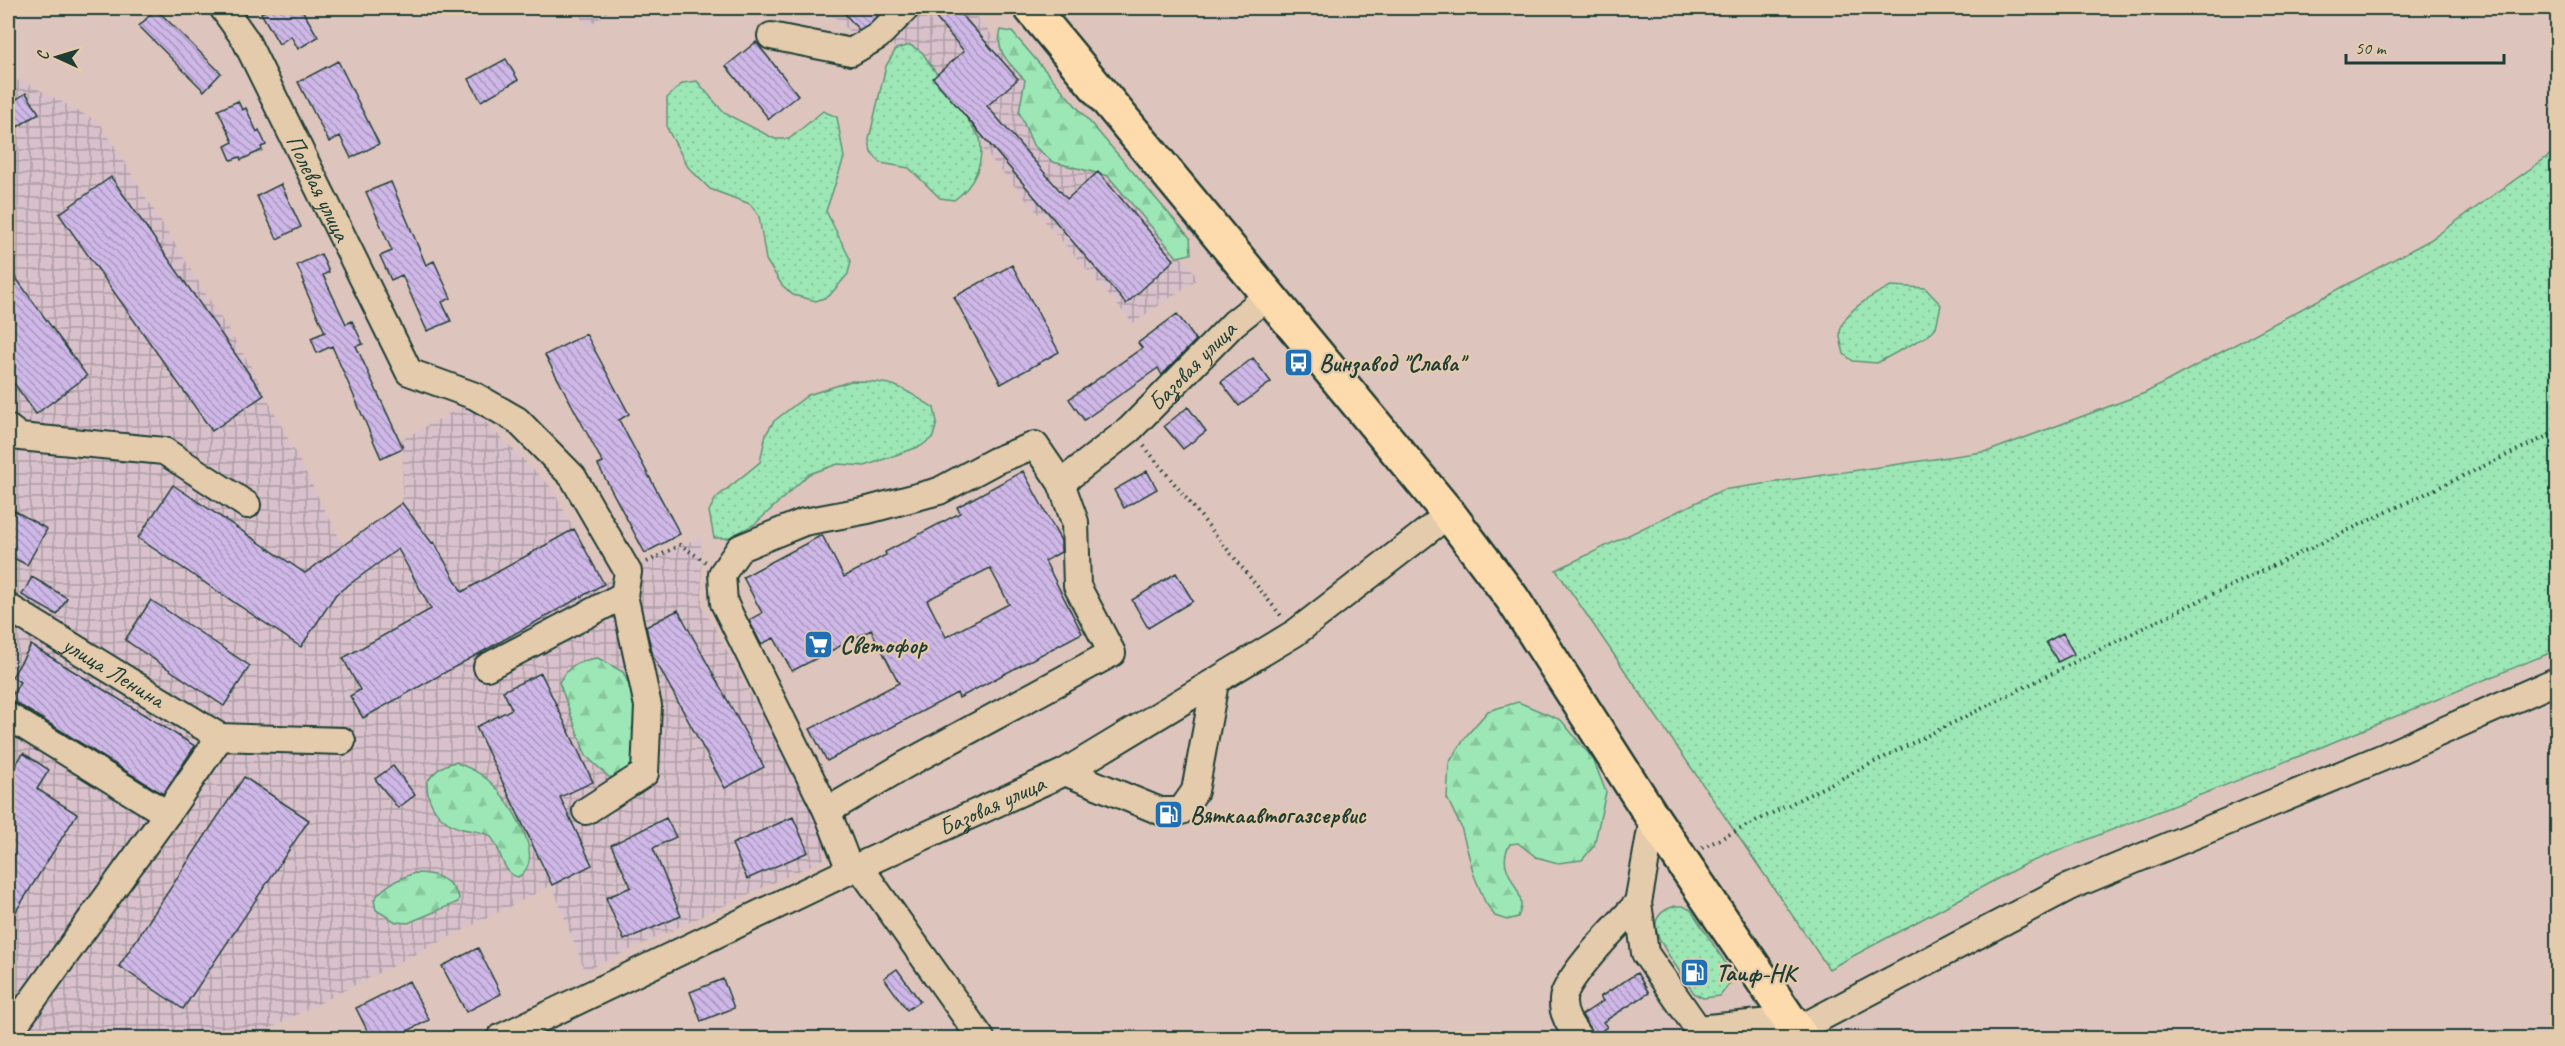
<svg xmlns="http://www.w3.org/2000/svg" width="2565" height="1046" font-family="Caveat,sans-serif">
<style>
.industrial{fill:url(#industrial-grid)}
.grass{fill:url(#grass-dots);stroke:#5e9275;stroke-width:1.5}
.forest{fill:url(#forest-firs);stroke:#5e9275;stroke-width:1.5}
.building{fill:url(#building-back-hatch);stroke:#1f3d34;stroke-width:1.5;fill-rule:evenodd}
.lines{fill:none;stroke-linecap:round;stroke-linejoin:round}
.minor-casing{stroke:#1f3d34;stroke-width:30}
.major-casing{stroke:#1f3d34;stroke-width:38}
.path{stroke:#1f3d34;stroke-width:4;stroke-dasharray:1.5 4.5;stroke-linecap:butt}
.minor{stroke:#e3cbac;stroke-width:26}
.major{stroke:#fedbac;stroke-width:33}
.labels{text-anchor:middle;stroke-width:4.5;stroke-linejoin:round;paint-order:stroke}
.street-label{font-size:24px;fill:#1f3d34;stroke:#e3cbac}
.poi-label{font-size:24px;font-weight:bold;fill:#1f3d34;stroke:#e3cbac;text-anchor:start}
</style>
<defs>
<pattern id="industrial-grid" width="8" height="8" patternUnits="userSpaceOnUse" patternTransform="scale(1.5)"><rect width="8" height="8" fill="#d9c1cb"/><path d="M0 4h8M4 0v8" fill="none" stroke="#af9ea6"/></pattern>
<pattern id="grass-dots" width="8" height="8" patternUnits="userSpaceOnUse" patternTransform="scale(1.5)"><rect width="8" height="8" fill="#9de7b6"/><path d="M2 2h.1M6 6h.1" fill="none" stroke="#87c79d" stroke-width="1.8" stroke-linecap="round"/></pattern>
<pattern id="forest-firs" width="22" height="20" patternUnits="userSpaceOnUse" patternTransform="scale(1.5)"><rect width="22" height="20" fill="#9de7b6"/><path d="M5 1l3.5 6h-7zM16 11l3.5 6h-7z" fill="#87c79d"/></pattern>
<pattern id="building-back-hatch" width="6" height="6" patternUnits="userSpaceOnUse" patternTransform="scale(1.5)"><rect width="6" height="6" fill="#cfb8e8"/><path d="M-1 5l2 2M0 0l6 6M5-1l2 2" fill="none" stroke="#a797bd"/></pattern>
</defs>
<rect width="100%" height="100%" fill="#ddc5be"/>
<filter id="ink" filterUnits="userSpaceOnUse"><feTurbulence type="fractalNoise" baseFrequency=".0167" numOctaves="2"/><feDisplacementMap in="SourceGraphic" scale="12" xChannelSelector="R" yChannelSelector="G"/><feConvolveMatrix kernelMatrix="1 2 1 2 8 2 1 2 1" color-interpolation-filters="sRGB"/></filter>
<g filter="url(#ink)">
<path class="industrial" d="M574 8H613L588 27Z
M826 8H969L1199 278 1133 323 877 27 859 41Z
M20 79 100 123 250 365 343 545 402 503 403 448 399 441 467 404 551 487 604 583 701 536 702 605 825 832 824 859 585 971 552 885 251 1038H8V89Z"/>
<path class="grass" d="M910 45 922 52 980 138C984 163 975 185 954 200L940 198 909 168 881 163 871 153 869 139 886 66 896 49Z
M697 81 724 113 775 139H789L823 111 837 117 844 158 826 211 851 261 848 274 829 296 816 301 793 295 782 285 766 260 759 216 750 204 710 189 688 167 667 128V98L683 83Z
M2557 150V650L2297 757 2025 864 1829 969 1556 570 1722 490 1989 451 2145 393 2430 240Z
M1891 286 1925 288 1941 305 1936 327 1929 335 1877 363 1853 361 1844 354C1843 348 1840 341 1840 335 1840 311 1874 295 1891 286Z
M851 381C894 381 898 385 934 408L937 422 933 437 921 446 865 466 838 464 809 474 755 524 728 538H714L709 511 716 498 760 462 766 434 774 421 808 395Z
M1675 906H1683L1691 910 1728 967 1730 983 1720 996 1703 998 1695 994C1687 984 1681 973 1674 963 1661 943 1640 917 1675 906Z"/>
<path class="forest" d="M1001 30 1012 32 1190 238 1191 254 1177 257 1108 176 1053 162 1033 145 1019 112 1025 80C1011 65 994 52 1001 30Z
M598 658 623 672 642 713 632 769 623 778 609 777 586 756 559 682C571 664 576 661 598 658Z
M1518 702 1561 720 1593 759 1606 792 1594 846 1582 860 1558 863 1536 857 1518 843 1510 844C1492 873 1532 889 1518 917L1507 920 1495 916 1485 902 1474 875 1461 827 1447 798 1449 763 1467 735 1488 711Z
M455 762C467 767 478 771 488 780 506 795 550 859 518 877 500 873 502 847 490 836 484 831 471 831 463 829 441 824 426 804 427 782 434 771 442 765 455 762Z
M415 873C436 873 449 878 459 897L458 902 408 923 396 922 376 910 374 900C384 885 398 879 415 873Z"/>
<path class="building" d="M270 8H301L318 37 298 49 291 36 279 44 261 13Z
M840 8H885L869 24 859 30Z
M927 8H956L1018 79 987 106 1067 199 1098 172 1174 260 1126 304 933 78 964 51Z
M156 9 221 73 204 91 139 26Z
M756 42 798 95 769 119 726 66Z
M506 59 518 80 481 101 469 79Z
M338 61 379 144 351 158 340 136 329 142 298 82Z
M26 93 39 113 8 133V105Z
M238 101 242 110 246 108 257 132 259 130 266 145 261 147 262 150 241 160 240 157 231 160 225 146 233 142 218 110Z
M111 177 264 395 212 431 59 214Z
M391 182 426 265 434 261 451 298 442 302 451 321 427 331 402 275 391 280 380 256 392 251 366 192Z
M281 184 301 227 277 239 257 196Z
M321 254 329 272 323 275 346 324 352 321 363 344 356 346 403 448 381 458 332 346 317 353 311 338 325 332 303 284 305 283 297 265Z
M1012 265 1059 352 1001 384 954 297Z
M8 267 87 376 36 414 8 375Z
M1177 314 1196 340 1162 375 1158 368 1084 420 1069 399 1142 348 1138 343Z
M586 334 629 414 619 420 680 534 645 553 598 465 603 463 545 355Z
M1253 358 1271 382 1239 406 1221 382Z
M1188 407 1206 431 1183 449 1164 426Z
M1023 471 1061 541V552L1045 561 1082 633 959 698 957 693 827 761 810 729 899 683 871 630 792 671 774 638 761 644 749 620 762 613 743 577 822 535 844 577 886 555 885 552 960 513 957 507ZM990 568 1009 604 946 637 927 600Z
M1147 471 1157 489 1124 508 1114 490Z
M173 485 305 573 402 503 432 543 434 542 462 592 574 529 604 584 363 718 350 696 360 690 343 658 431 609 398 549 336 594 301 647 138 538Z
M8 507 47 529 27 565 8 555Z
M1176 573 1193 601 1148 628 1132 600Z
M32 577 67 598 57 615 22 595Z
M151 600 250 666 224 706 125 640Z
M678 610 764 767 725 788 653 656 646 627Z
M2063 633 2074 654 2058 662 2046 642Z
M31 645 195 746 163 794 10 699 20 682 12 677Z
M541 673 593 782 560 797 592 865 552 885 476 727 512 709 503 691Z
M23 753 49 770 37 789 77 814 8 924V778Z
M393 766 415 795 398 808 375 779Z
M244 777 309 820 183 1009 119 966Z
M793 817 808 852 747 879 732 844Z
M666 818 676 837 653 848 681 916 624 940 606 898 631 887 611 845Z
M478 948 501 994 466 1012 442 966Z
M897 969 920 1001 907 1010 884 978Z
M1637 973 1649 993 1603 1022 1607 1027 1594 1036 1582 1015 1603 1001 1600 997Z
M723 979 734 1008 701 1021 690 992Z
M409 981 429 1020 394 1038H371L356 1008Z"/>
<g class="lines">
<defs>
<g id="minor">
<path id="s1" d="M223 8 245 39 409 372 475 396 517 420 573 477 628 572 624 595 487 667"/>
<path d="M771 36 851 52 878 36 906 8"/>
<path d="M8 428 20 437 164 451 247 505"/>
<path d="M1035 445 1061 483 1075 522 1077 586 1112 653 905 765 827 811 724 603 722 574 740 548 804 522 868 510 939 491 995 461Z"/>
<path id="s2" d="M1061 483 1130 429 1234 323 1268 296"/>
<path id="s3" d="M8 607 220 737"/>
<path d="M8 716 167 814 8 1034"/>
<path d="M1065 772 1160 811H1181L1195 791 1215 683"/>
<path d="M586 811 645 773 648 706 624 595"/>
<path d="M827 811 850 870"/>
<path d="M167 814 220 737 342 741"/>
<path d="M1653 818 1638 903 1645 953 1698 1029 1791 1020"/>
<path d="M859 866 981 1038"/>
<path d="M1797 1030 2069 887 2386 756 2558 680"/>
<path id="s4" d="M500 1038 859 866 1065 772 1295 633 1449 514"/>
<path d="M1579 1038C1571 1027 1562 1015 1563 1000 1564 978 1621 922 1638 903"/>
</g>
<path id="major" d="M1031 8 1449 514 1512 598 1653 818 1802 1038"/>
</defs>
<use href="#minor" class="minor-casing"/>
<use href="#major" class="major-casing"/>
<path class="path" d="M1144 446 1282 617
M647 562 680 545 706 562
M1702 848 2169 615 2558 431"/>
<use href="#minor" class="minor"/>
<use href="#major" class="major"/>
</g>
</g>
<defs>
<symbol id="bus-square" viewBox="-11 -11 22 22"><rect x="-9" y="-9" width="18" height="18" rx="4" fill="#1f6fb2" stroke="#e3cbac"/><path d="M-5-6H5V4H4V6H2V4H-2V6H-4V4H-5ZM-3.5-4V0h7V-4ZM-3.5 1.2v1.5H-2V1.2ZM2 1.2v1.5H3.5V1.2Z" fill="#fff"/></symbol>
<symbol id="supermarket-square" viewBox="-11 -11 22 22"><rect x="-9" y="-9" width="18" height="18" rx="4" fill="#1f6fb2" stroke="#e3cbac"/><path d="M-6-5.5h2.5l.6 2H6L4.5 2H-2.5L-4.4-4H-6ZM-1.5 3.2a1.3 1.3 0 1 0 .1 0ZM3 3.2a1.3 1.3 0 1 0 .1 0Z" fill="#fff"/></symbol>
<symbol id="fuel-square" viewBox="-11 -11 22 22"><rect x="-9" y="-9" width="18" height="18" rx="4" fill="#1f6fb2" stroke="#e3cbac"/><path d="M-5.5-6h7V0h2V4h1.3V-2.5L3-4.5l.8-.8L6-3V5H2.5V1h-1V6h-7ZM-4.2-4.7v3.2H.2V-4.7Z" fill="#fff"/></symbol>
</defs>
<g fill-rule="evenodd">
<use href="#bus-square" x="1282" y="346" width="33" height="33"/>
<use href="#supermarket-square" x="802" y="628" width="33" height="33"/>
<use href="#fuel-square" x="1152" y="798" width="33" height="33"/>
<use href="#fuel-square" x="1678" y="956" width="33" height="33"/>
</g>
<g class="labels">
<g class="street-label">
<text dy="8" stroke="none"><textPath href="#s1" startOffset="204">Полевая улица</textPath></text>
<text dy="8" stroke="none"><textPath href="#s2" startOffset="176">Базовая улица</textPath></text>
<text dy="8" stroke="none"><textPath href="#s3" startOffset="124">улица Ленина</textPath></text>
<text dy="8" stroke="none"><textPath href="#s4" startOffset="544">Базовая улица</textPath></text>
</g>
<g class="poi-label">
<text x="1319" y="371">Винзавод "Слава"</text>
<text x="840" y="653">Светофор</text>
<text x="1190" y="823">Вяткаавтогазсервис</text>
<text x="1716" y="981">Таиф-НК</text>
</g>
</g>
<rect width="2565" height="1046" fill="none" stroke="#e3cbac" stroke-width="30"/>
<rect x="15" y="15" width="2535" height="1016" fill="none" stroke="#1f3d34" stroke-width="2" filter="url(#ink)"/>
<g transform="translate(57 57) rotate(274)" stroke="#e3cbac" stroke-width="4.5" paint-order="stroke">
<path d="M0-4.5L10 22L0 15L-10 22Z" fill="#1f3d34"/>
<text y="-9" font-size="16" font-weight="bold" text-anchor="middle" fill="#1f3d34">С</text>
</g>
<path d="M2346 54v9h158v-9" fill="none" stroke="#1f3d34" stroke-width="3"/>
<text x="2355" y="54" font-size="18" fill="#1f3d34" stroke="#e3cbac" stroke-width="4.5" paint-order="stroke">50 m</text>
</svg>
